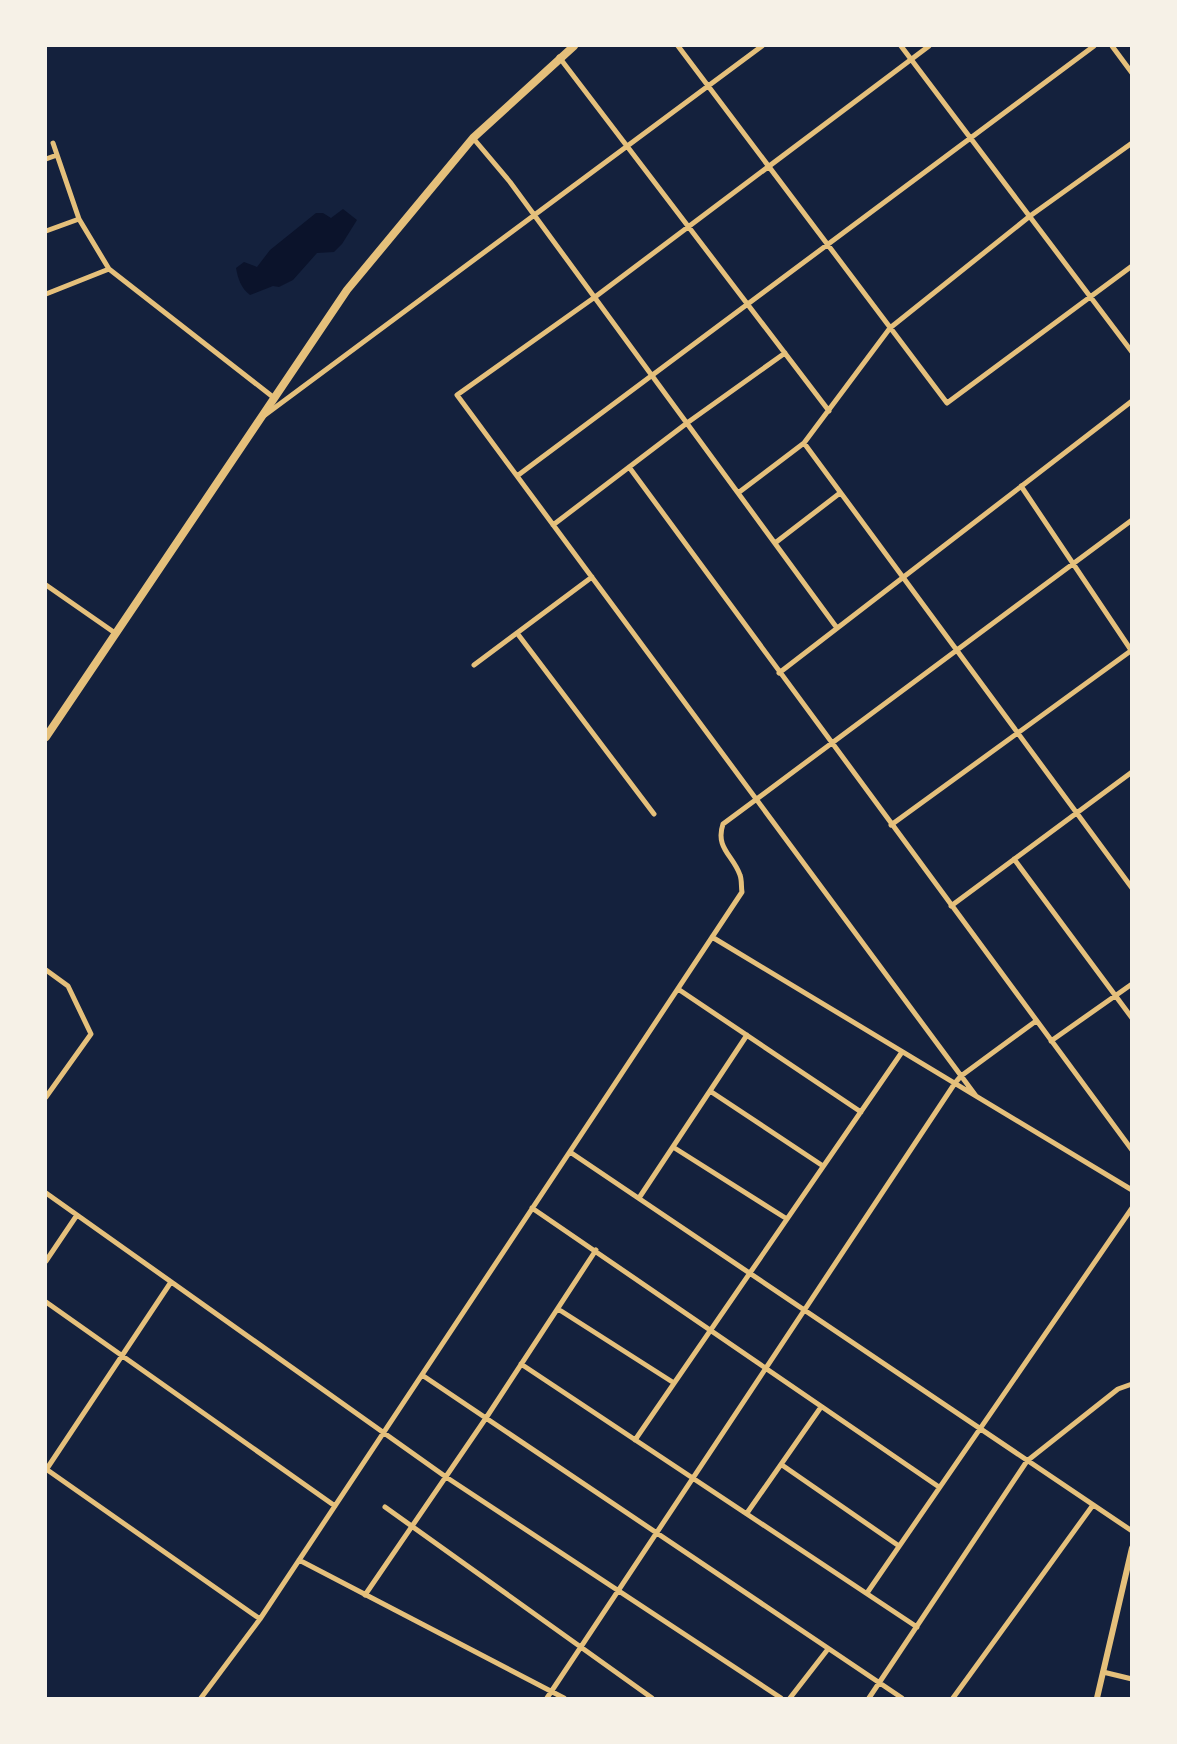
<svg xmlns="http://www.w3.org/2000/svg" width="1177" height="1744" font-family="'Noto Sans',sans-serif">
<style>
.water{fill:#0b132b}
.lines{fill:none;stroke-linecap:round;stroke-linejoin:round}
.minor{stroke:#e5c07b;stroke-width:5}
.tertiary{stroke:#e5c07b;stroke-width:6}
.primary{stroke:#e5c07b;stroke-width:8}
</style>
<rect width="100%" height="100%" fill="#14213d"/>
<path class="water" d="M343 209 357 220 342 244 334 252 317 253 293 280 279 287 273 286 250 295C241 288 238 279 236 268L244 262 257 267 270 250 316 213H323L331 218Z"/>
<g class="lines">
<path class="minor" d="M678 46 947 403 1132 266
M901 46 1132 352
M929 46 595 297 457 395 976 1096
M1112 46 1132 73
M559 57 829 411
M473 138 510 182 837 628
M53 143 79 219 109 269 273 397
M46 159 57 155
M46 231 79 219
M46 294 109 269
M265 415 762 46
M804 443 890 328 1030 216 1132 143
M629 467 1132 1150
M517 476 1094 46
M1021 486 1131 650
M738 493 804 443 1132 888
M553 525 687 423 785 353
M775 543 840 493
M46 585 115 633
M517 633 654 814
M474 665 592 577
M779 673 1132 401
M891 825 1132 650
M1014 859 1132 1018
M951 906 1132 772
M712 937 1132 1190
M46 970 68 986 91 1034 46 1097
M678 989 861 1112
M1051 1041 1132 984
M710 1091 823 1166
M673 1147 787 1219
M570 1152 1132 1531
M46 1193 446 1477 781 1698
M639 1198 747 1035
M532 1208 939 1487
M46 1261 77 1215
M46 1302 335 1506
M558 1309 674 1383
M521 1364 917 1627
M422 1375 902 1698
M635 1440 902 1052
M782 1465 899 1546
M46 1469 260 1619
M46 1470 171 1282
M385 1507 652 1698
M747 1513 821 1407
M299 1560 564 1698
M867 1593 1132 1208
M365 1595 486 1418 596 1250
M1103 1672 1132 1679
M201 1698 260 1619 742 892C741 887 742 880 740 875 733 855 715 848 723 824L1132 520
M547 1698 955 1083 961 1076 1036 1021
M790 1698 828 1649
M869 1698 1027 1461 1118 1389 1132 1384
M953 1698 1093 1505"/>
<path class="tertiary" d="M1097 1698 1132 1548"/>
<path class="primary" d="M46 737 347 290 473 138 574 46"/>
</g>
<rect width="1177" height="1744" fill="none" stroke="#f6f1e7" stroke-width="94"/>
</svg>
